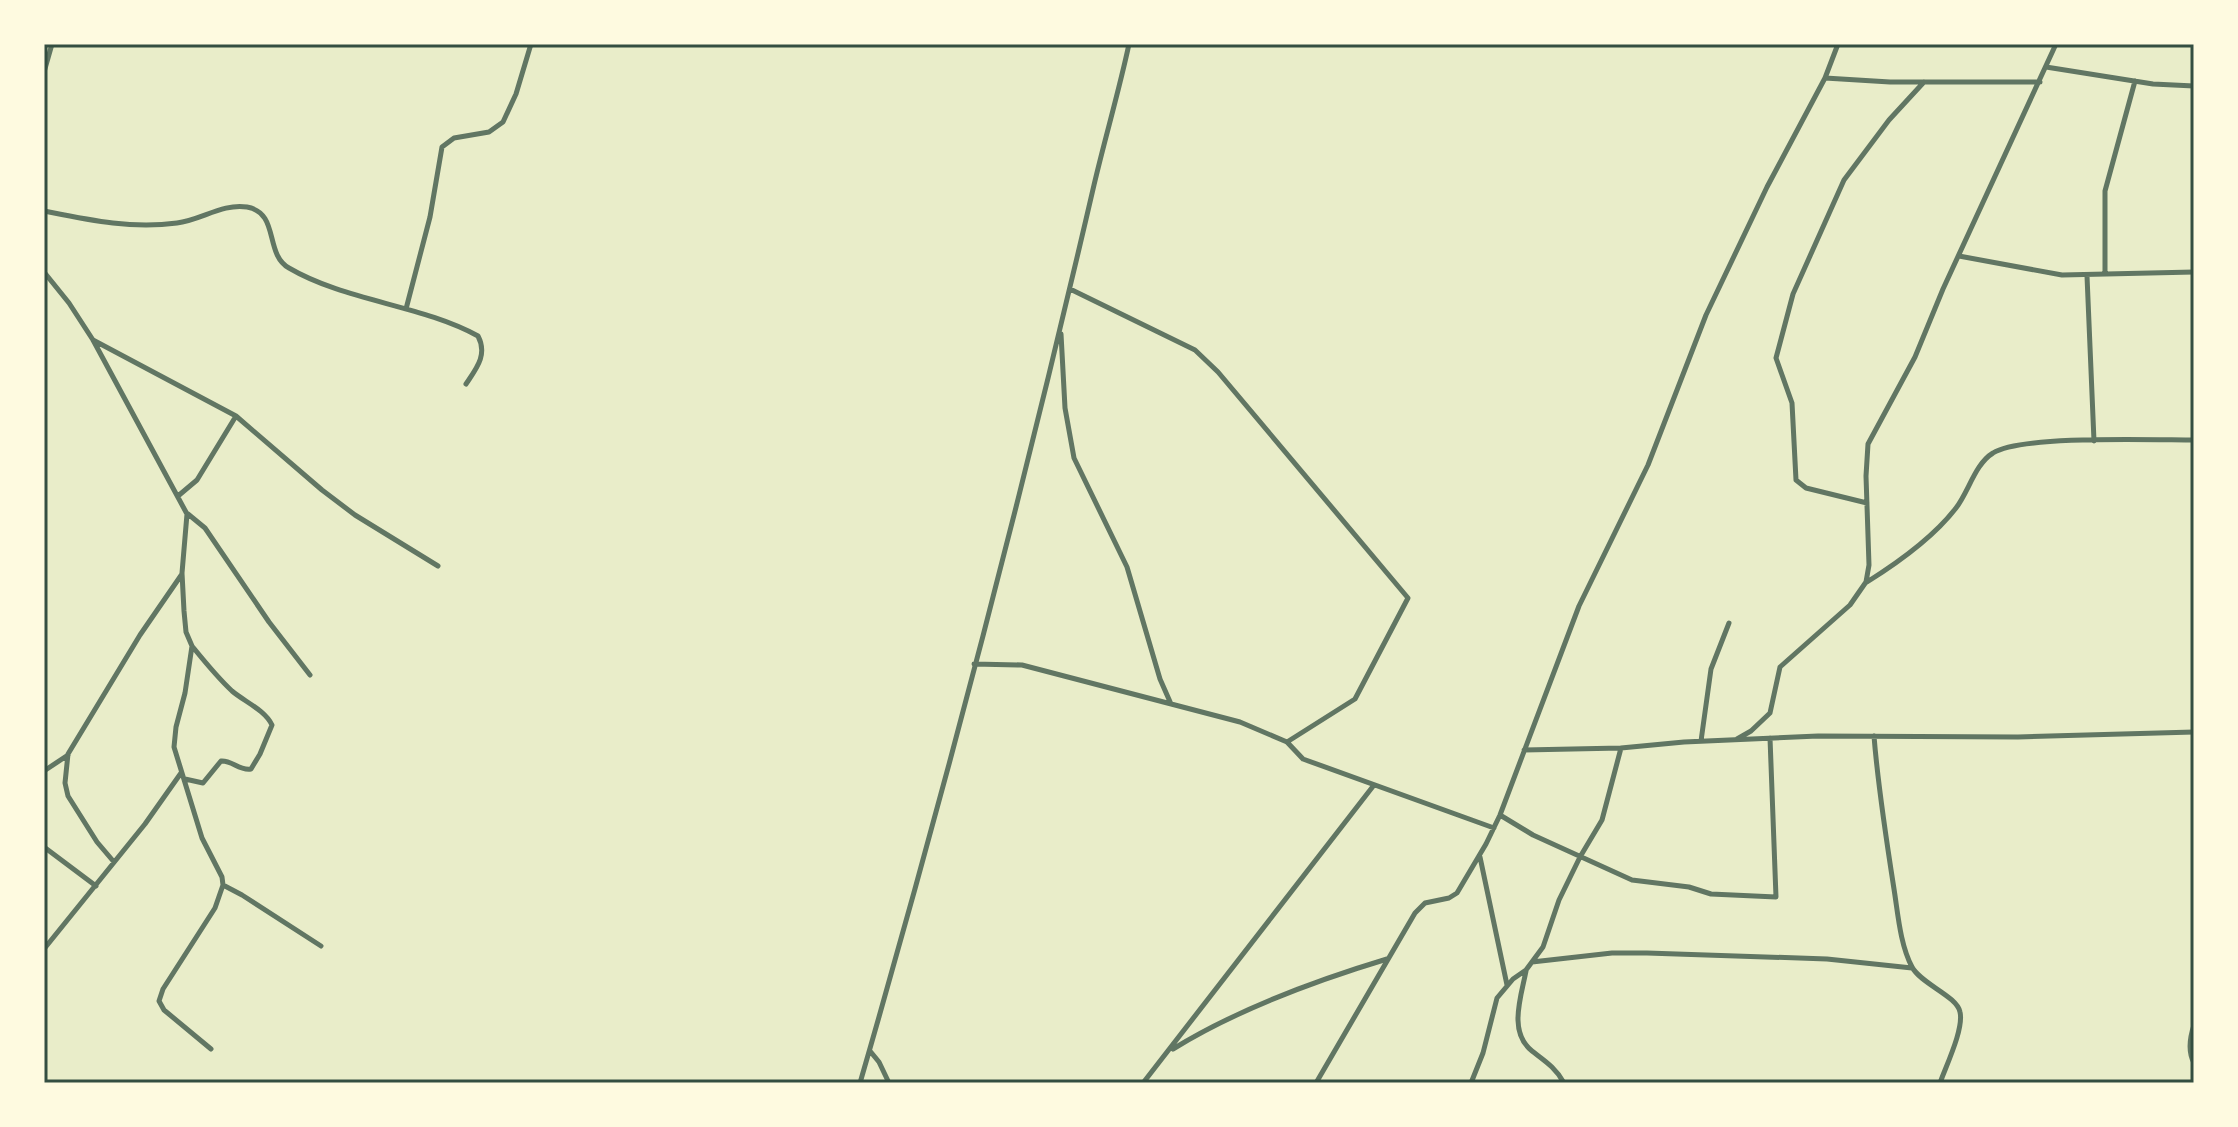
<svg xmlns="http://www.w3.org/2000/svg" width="2238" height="1127" font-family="Figtree,sans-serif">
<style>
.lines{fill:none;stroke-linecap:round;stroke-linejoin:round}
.minor{stroke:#617663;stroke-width:5}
.neatline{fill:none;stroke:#344e41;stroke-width:3}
</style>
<rect width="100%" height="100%" fill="#e9edc9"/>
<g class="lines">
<path class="minor" d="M190 44H204
M2046 67 2153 84 2194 86
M44 72 52 44
M1825 78 1890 82H2040
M44 211C89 220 130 229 177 223 201 220 223 203 247 207 280 213 264 254 289 268 345 301 422 305 478 336 488 355 476 369 466 384
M1959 256 2062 275 2194 272
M44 272 69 303 93 340 187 514 182 573 184 611 186 632 192 646 185 693 176 727 174 747 202 838 222 877 223 885 215 908 163 989 159 1001 164 1010 211 1049
M2105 274V191L2135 81
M2087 276 2094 441
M1070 289 1195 350 1218 372 1408 598 1355 699 1287 742
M406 309 430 217 442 147 454 138 489 132 503 122 516 94 531 44
M1061 334 1065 408 1074 458 1127 567 1160 679 1171 704
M93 340 236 416 322 490 355 515 438 566
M178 496 197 480 236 416
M1867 503 1806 488 1796 480 1792 403 1776 358 1793 294 1844 180 1889 120 1924 82
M188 514 205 528 269 622 310 675
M1867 582C1899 562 1933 538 1956 508 1969 491 1975 464 1993 453 2021 435 2155 440 2194 440
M974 664 1022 665 1240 722 1287 742 1303 759 1494 828
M1874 736C1878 787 1886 838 1894 889 1898 914 1900 944 1912 967 1921 984 1957 996 1960 1012 1964 1029 1946 1066 1940 1083
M1737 739 1751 731 1770 713 1780 667 1850 605 1866 582 1869 565 1866 476 1868 444 1915 357 1943 289 2056 44
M1701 741 1711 669 1729 623
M1524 750 1621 748 1684 742 1818 736 2018 737 2194 732
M44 771 68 755
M185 779 203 783 221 761C232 760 239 771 251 769L260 754 272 725C265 710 245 702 232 691 217 677 205 662 192 646
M1500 815 1533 835 1632 880 1689 887 1711 894 1776 897 1770 738
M44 847 96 886
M1480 857 1507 985
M114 862 97 842 68 796 65 783 68 754 140 635 182 574
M223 885 242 895 321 946
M44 949 145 824 181 773
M1532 962 1612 953H1647L1827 959 1912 968
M1526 971C1521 997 1508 1032 1532 1051 1545 1061 1556 1068 1564 1083
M2194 1025C2190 1037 2188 1052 2194 1063
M1173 1049C1238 1009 1314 981 1387 959
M870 1051 879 1062 889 1083
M860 1083C946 786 1024 487 1094 185 1105 138 1119 91 1129 44
M1143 1083 1374 785
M1316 1083 1415 913 1425 903 1449 898 1457 893 1486 844 1500 815 1579 606 1648 465 1706 315 1767 187 1825 78 1838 44
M1471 1083 1483 1053 1497 998 1513 979 1526 970 1543 947 1559 900 1580 857 1602 820 1621 748"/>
</g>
<rect width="2238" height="1127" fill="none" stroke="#fefae0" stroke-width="92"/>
<rect x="46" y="46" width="2146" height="1035" class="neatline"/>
</svg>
